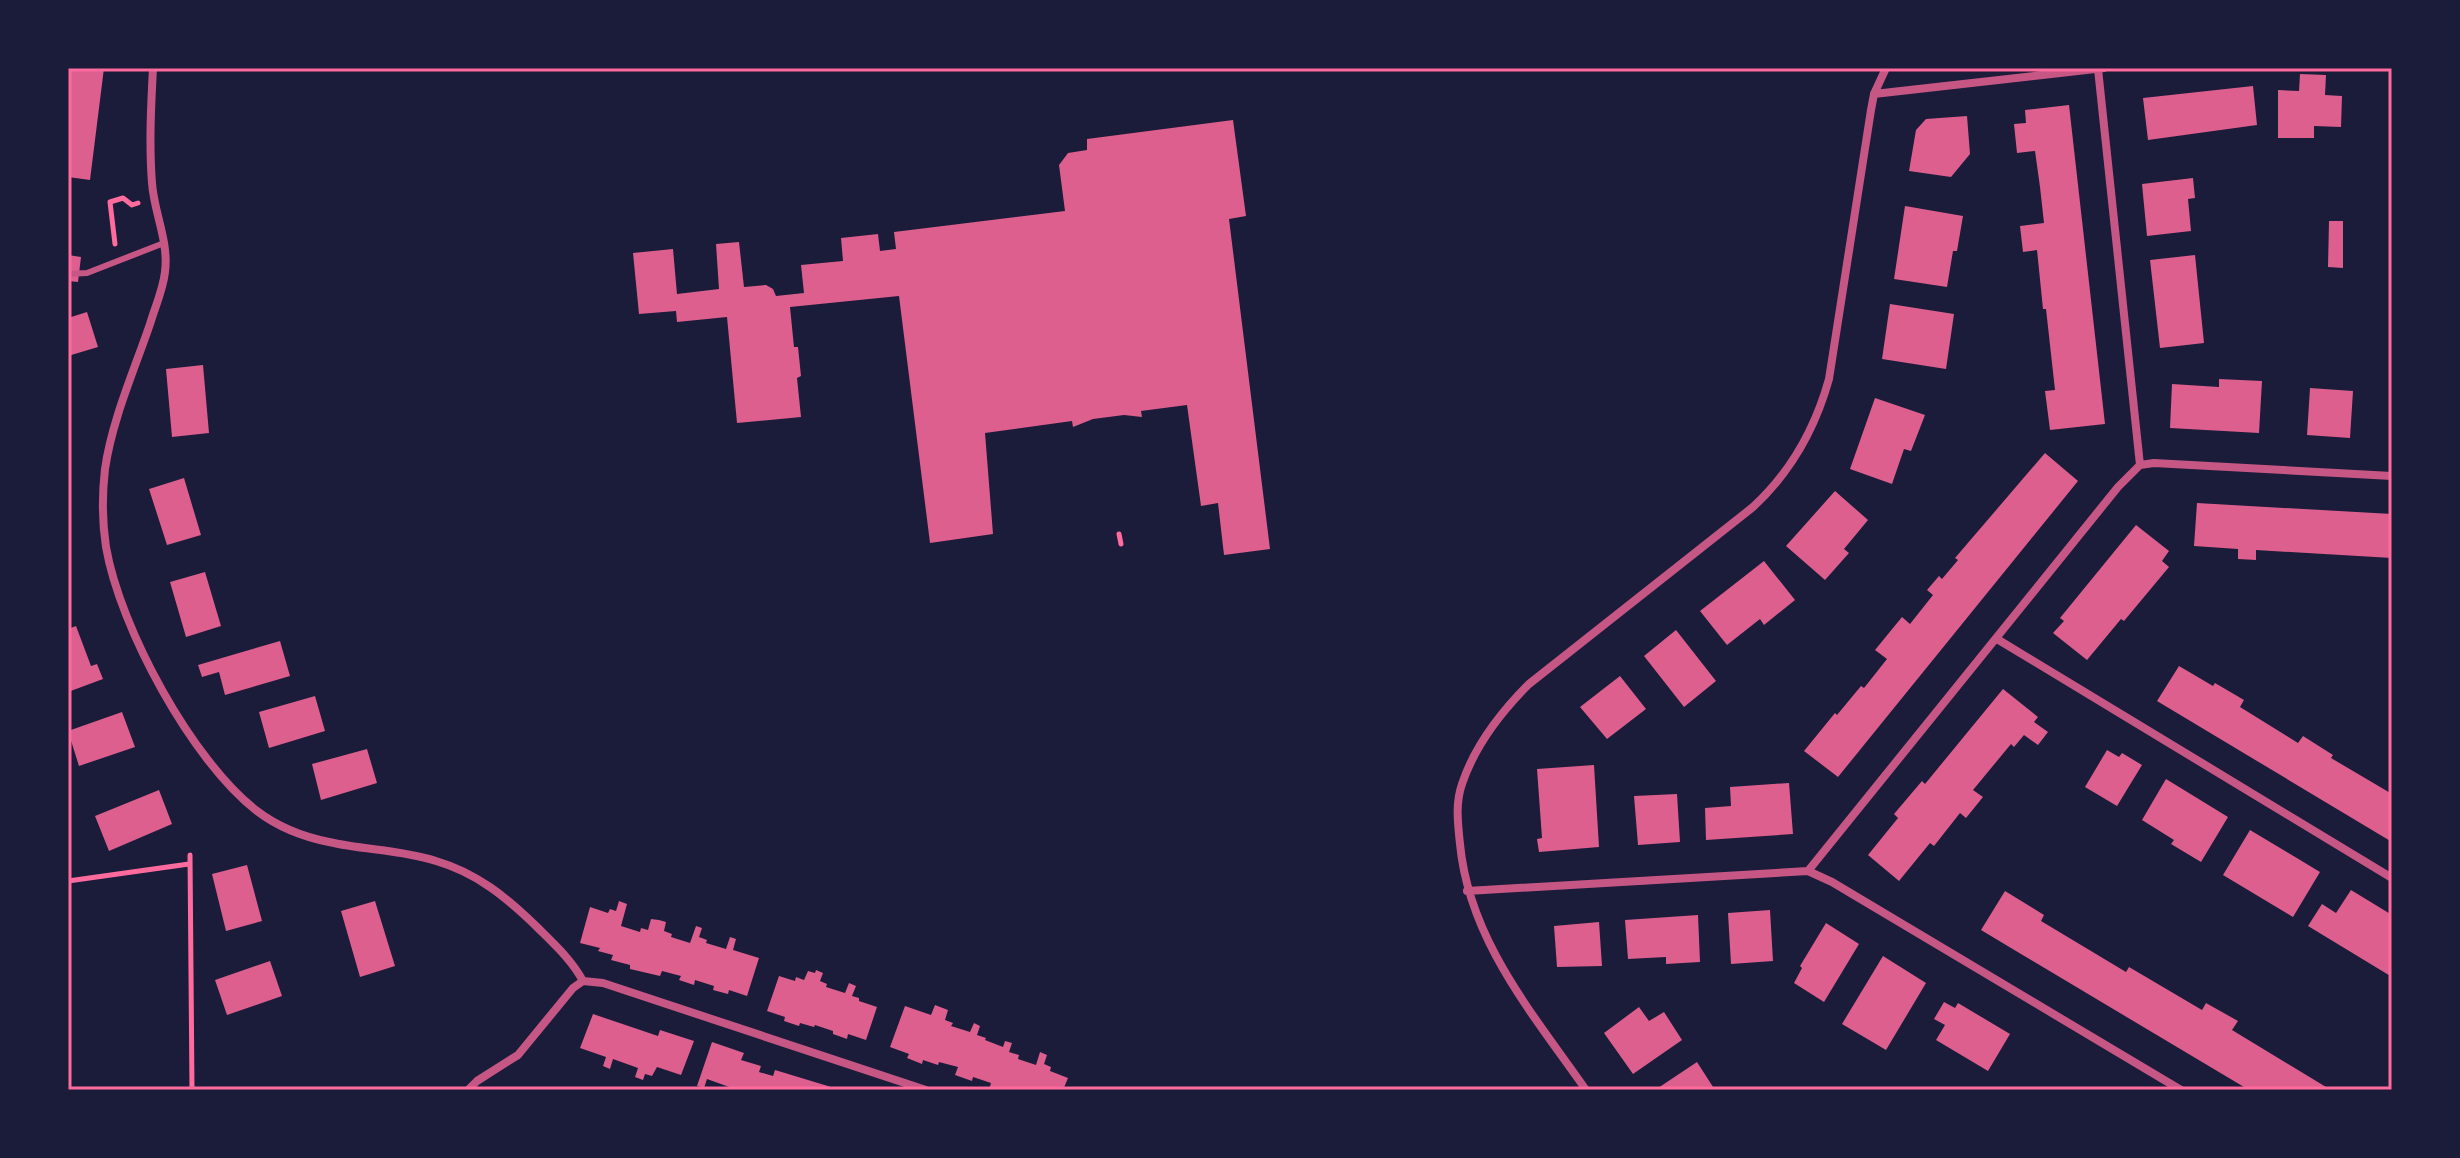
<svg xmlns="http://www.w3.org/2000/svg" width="2460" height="1158" font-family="'Times New Roman',serif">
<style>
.building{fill:#dd5f8e}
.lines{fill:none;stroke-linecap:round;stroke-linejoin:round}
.path{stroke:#ff6b9d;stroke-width:5}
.service{stroke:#c65784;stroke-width:6}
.minor{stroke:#c65784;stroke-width:8}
.neatline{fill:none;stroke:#ff6b9d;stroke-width:3}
</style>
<rect width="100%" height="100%" fill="#1b1b3a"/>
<path class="building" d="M68 68H104L90 180 68 177Z
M2300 74 2326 75 2325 95 2342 96 2341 127 2314 126V138H2278V90L2299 91Z
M2253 86 2257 125 2148 140 2143 98Z
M2069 105 2105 424 2050 430 2045 391 2055 390 2046 309H2043L2037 250 2023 252 2020 226 2044 223 2040 187 2035 151 2017 153 2014 124 2026 123 2025 110Z
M1967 116 1970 154 1951 177 1909 171 1916 130 1926 119Z
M1233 120 1246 216 1229 219 1270 549 1224 555 1218 503 1201 506 1187 405 1141 411 1142 417 1124 415 1093 419 1073 427 1072 421 985 433 993 534 930 543 899 296 790 307 794 347H798L801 376 797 378 801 417 737 423 727 317 677 322 676 311 639 314 633 253 673 249 677 294 719 289 716 244 739 242 744 287 766 285 773 289 776 296 804 293 801 265 843 261 841 238 878 234 880 251 896 249 894 232 1065 211 1059 165 1068 153 1087 150V139Z
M2193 178 2195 198 2188 199 2191 231 2147 236 2142 184Z
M1905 206 1963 216 1957 251H1953L1947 287 1894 279Z
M2329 221H2343V268L2328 267Z
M68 255 81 257 78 282 68 281Z
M2195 255 2204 343 2160 348 2150 260Z
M1890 304 1954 314 1946 369 1882 359Z
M87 312 98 347 68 356V318Z
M203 365 209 433 172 437 166 369Z
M2219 379 2262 381 2259 433 2170 428 2172 384 2219 387Z
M2310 388 2353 391 2350 438 2307 435Z
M1875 398 1925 415 1911 451 1904 449 1892 484 1850 469Z
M2045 453 2078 481 1838 777 1804 751 1835 713 1837 715 1861 686 1864 688 1887 659 1875 650 1902 617 1910 624 1933 595 1927 590 1939 576 1942 579 1958 560 1955 558Z
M184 478 201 535 167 545 149 489Z
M1835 491 1868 520 1844 549 1849 553 1825 580 1786 546Z
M2197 503 2392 514V558L2256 550V560L2238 559V549L2194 546Z
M2136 525 2169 551 2162 561 2169 567 2124 621 2121 619 2087 660 2053 633 2064 621 2060 618Z
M1764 561 1795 600 1764 625 1760 619 1727 645 1700 611Z
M205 572 221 626 186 637 170 582Z
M76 626 91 666 97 664 103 679 68 692V629Z
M1676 630 1716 681 1684 707 1644 656Z
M280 641 290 676 225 695 219 672 202 677 198 665Z
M2179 666 2213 686 2215 683 2244 700 2240 707 2298 743 2303 736 2333 755 2331 758 2392 794V842L2157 701Z
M1620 676 1646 709 1607 739 1580 707Z
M2003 689 2038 717 2034 722 2048 732 2038 745 2024 735 2014 747 2011 744 1973 790 1983 797 1966 818 1960 813 1934 846 1930 843 1899 881 1868 855 1898 818 1894 814 1922 781 1925 784Z
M315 696 325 731 269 748 259 712Z
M122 712 135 747 79 766 68 731Z
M367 749 377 783 321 800 312 764Z
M2107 750 2119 757 2122 753 2142 765 2117 806 2085 787Z
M1594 765 1599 847 1539 852 1537 839 1542 838 1537 769Z
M2166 779 2228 817 2201 862 2171 844 2174 840 2142 820Z
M1789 783 1793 834 1706 840 1705 808 1731 806 1730 787Z
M159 790 172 824 109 851 95 816Z
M1677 794 1680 842 1638 845 1634 796Z
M2250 830 2320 872 2293 917 2223 875Z
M247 865 262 921 226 931 212 874Z
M2351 890 2392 915V977L2308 926 2322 904 2336 913Z
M2005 891 2044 915 2041 921 2126 972 2129 967 2202 1010 2206 1003 2238 1021 2232 1030 2331 1090H2249L2021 954 1981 930Z
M375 901 395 966 360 977 341 911Z
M619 901 627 904 621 926 640 932 641 928 648 930 651 919 659 920 666 922 664 931 672 934 671 937 690 943 696 926 702 928 699 937 707 940 706 943 726 949 730 937 736 939 733 950 759 958 747 996 729 990 728 994 713 990 714 986 695 980 694 985 679 980 681 976 662 971 660 976 630 969V965L611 960 613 955 598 951 600 948 580 943 590 907 608 913 610 909 616 911Z
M1770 910 1773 961 1731 964 1728 913Z
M1698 915 1700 962 1666 964V957L1628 959 1625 920Z
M1599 922 1602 966 1557 967 1554 926Z
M1826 923 1859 944 1824 1002 1794 983 1802 968 1800 966Z
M1883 956 1926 983 1886 1050 1842 1024Z
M270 961 282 996 227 1015 215 980Z
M816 970 823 973 820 981 827 984 826 987 845 993 849 983 856 986 852 996 859 998V1001L877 1007 866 1040 848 1034 847 1039 833 1034V1031L815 1025 814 1027 800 1023 799 1026 784 1021 785 1017 767 1011 779 976 795 981 796 977 804 980 808 971 815 973Z
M1944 1002 1955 1008 1958 1003 2010 1034 1988 1071 1936 1040 1945 1025 1934 1019Z
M935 1005 948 1010 945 1020 953 1023 951 1026 970 1032 974 1023 980 1026 977 1035 986 1038 985 1040 1003 1047 1005 1041 1012 1043 1009 1052 1019 1055 1018 1059 1036 1065 1040 1052 1047 1055 1044 1064 1051 1067 1050 1071 1068 1078 1063 1090H989L991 1083 973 1077 972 1081 955 1075 958 1067 939 1062 938 1065 923 1060 922 1064 907 1058 909 1054 890 1047 905 1006 931 1015Z
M1639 1007 1649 1021 1664 1012 1682 1040 1633 1074 1604 1033Z
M593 1014 658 1036 660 1030 694 1041 681 1075 657 1067 652 1076 645 1074 643 1080 635 1077 638 1068 613 1059 610 1069 603 1066 606 1057 580 1048Z
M712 1042 744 1053 741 1060 761 1066 759 1072 773 1076 775 1070 841 1090H731L732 1088 707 1079 704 1088 697 1086Z
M1697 1062 1715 1090H1655Z"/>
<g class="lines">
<path class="path" d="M115 244 110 202 123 198 132 205 138 203
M1119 534 1121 544
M190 855 192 1090
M68 881 189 864"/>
<path class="service" d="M68 274 87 273 164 243"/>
<path class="minor" d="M153 68C151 106 149 145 152 183 154 213 169 241 165 272 163 290 155 307 150 324 134 371 112 420 105 469 102 495 102 521 106 547 120 628 192 761 257 811 278 827 304 837 329 842 364 850 402 850 436 861 477 873 506 897 536 926 554 944 571 959 583 981
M2098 69 2140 465
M1874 94 2104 68
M1997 639 2392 878
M1808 871 2118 487 2140 465 2154 463 2392 476
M1467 891 1808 871 1832 882 2181 1090
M583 981 603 983 926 1090
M468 1090 477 1081 518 1055 573 988 583 981
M1586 1090C1533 1014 1469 940 1460 844 1458 824 1455 804 1462 784 1475 745 1500 713 1529 684L1753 507C1791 472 1815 429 1829 379L1871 110 1874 94 1886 68"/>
</g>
<rect width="2460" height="1158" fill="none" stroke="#1b1b3a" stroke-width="140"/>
<rect x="70" y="70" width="2320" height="1018" class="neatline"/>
</svg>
